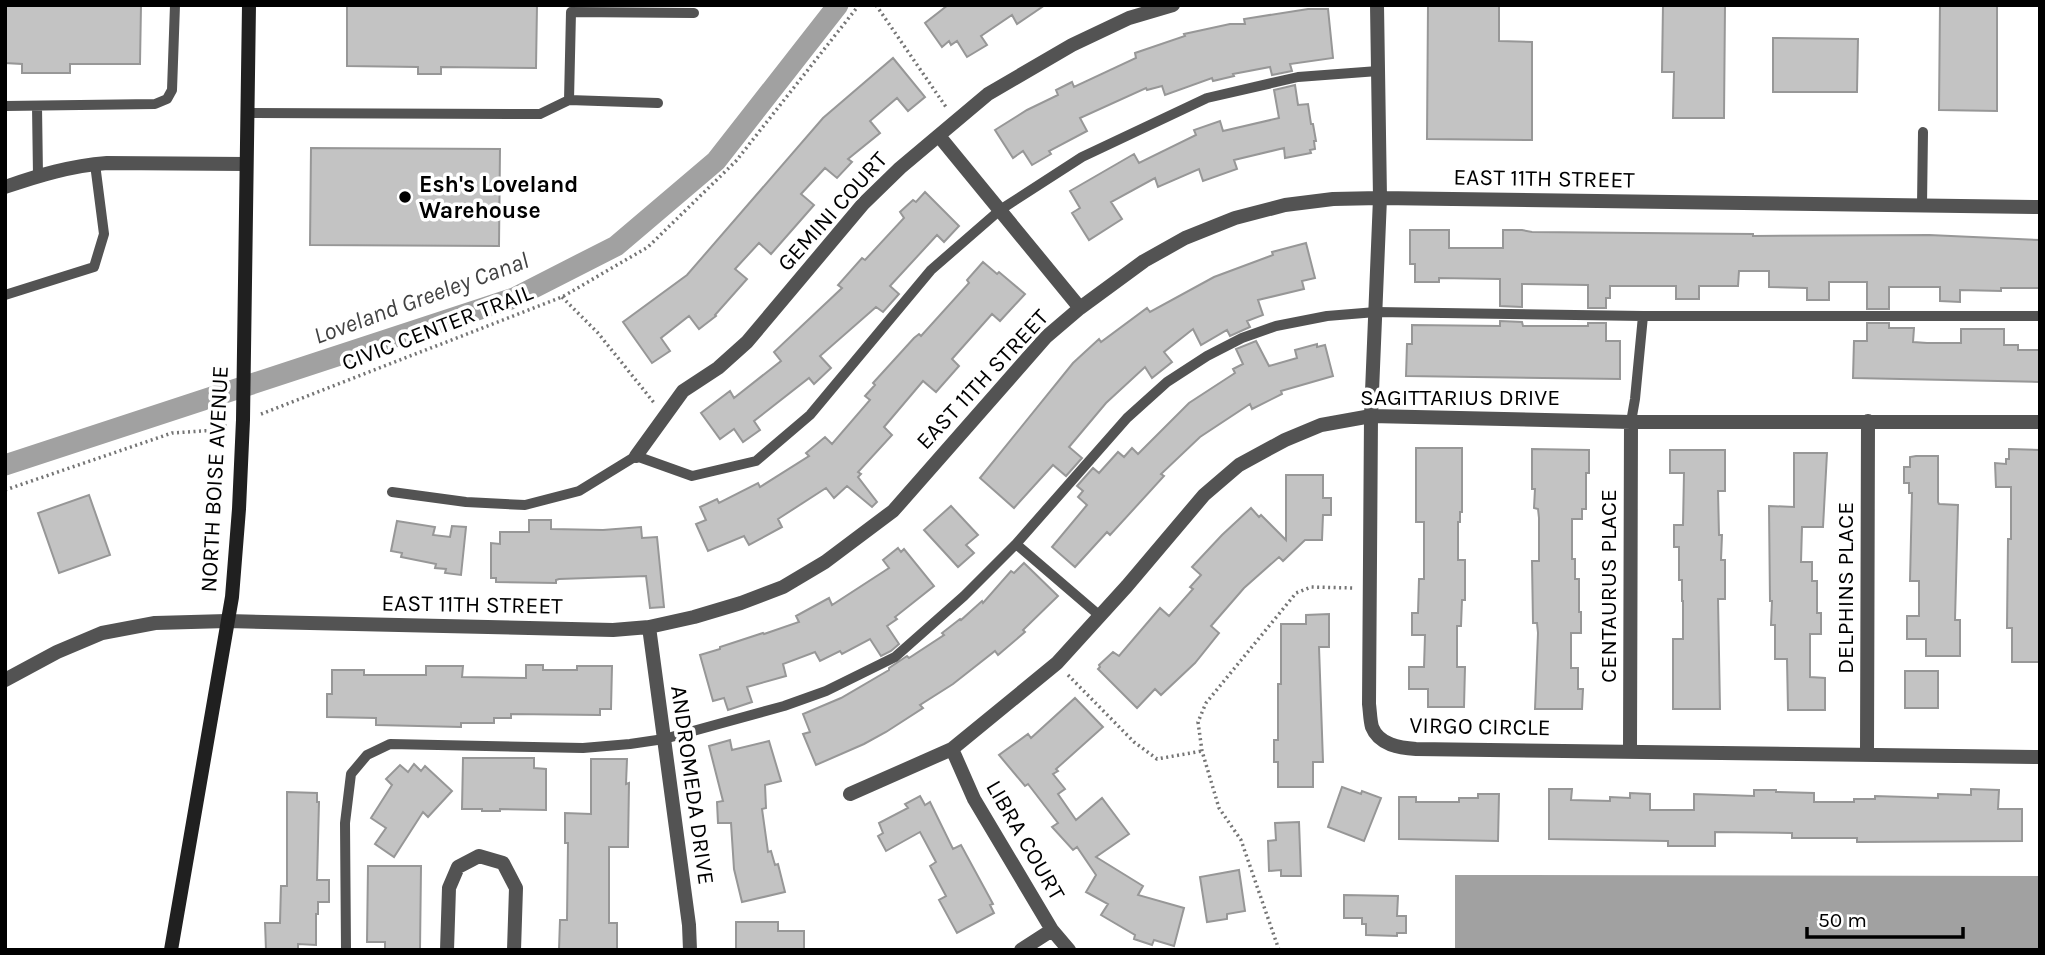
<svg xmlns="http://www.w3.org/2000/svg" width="2045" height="955" font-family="Karla,sans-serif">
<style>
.water{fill:#a1a1a1}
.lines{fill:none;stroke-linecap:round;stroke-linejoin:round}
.canal{stroke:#a1a1a1;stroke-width:21}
.building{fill:#c3c3c3;stroke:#979797;stroke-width:2}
.path{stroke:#757575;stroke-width:3.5;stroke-dasharray:2 3.5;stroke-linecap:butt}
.lane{stroke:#535353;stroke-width:10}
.street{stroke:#535353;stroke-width:14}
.secondary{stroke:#202020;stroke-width:14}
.poi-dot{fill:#000;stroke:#fff;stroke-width:2.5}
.labels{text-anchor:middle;stroke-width:7;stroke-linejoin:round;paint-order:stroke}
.street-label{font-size:23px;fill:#000;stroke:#fff}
.poi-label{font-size:23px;font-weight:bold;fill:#000;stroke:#fff;text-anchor:start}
.water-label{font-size:24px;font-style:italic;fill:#424242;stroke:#fff}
</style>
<rect width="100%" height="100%" fill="#fff"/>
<path class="water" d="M1455 875 2040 876V950H1455Z"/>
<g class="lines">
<path class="canal" d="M5 465 514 298 616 246 716 161 838 5"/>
</g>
<path class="building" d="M5 5H141L140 64H70V73H22V64L5 63Z
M347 5H537L536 68 441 67V74H418V67L347 66Z
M948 5H1045L1017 24 1012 15 981 36 987 45 967 57 957 41 951 45 949 41 942 47 925 23Z
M1428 5H1499V41L1532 42V140L1427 139Z
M1663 5H1725L1724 118H1673L1674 72H1662Z
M1940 5H1997V111L1939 110Z
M1308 9H1328L1333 58 1290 64 1292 71 1272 75 1270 67 1233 74 1234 76 1213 81 1212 78 1165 95 1162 86 1147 90 1146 88 1080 118 1087 131 1049 151 1051 154 1032 165 1023 151 1013 158 995 130 1027 110 1058 95 1056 90 1072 82 1074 87 1136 58 1135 53 1185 36 1184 34 1230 24H1245L1244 19Z
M1773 38 1858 39 1857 92H1773Z
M893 58 925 97 908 111 897 98 870 121 880 133 848 159 852 162 837 178 825 168 801 194 814 205 771 254 759 243 735 269 747 279 715 315 716 316 699 329 689 316 661 338 670 351 652 363 623 322 687 275 823 118Z
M1295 85 1298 105 1308 104 1311 124H1313L1316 141H1314L1315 149 1310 150 1311 153 1285 158 1284 148 1234 160 1237 169 1203 181 1199 169 1158 187 1155 178 1111 202 1122 219 1089 240 1072 213 1080 208 1070 191 1134 154 1139 163 1196 135 1194 130 1220 121 1223 131 1279 118 1274 90Z
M311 148 500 149 499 246 310 245Z
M925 192 959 226 944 242 937 235 890 286 899 294 883 312 876 307 820 356 831 368 814 384 809 378 754 421 760 430 743 442 734 429 720 439 701 413 730 391 734 398 781 361 774 352 842 288 838 285 862 258 865 260 904 218 900 212 913 200 916 202Z
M1410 230H1449V248H1503V230H1522L1532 232 1753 234V236L1929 235 2040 240V288H2001V291L1960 290V302L1940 301V287H1889V309H1867V282H1829V300H1807V288L1769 287V271H1739L1738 286H1699V299H1676V286H1610V298H1606V308H1588V285L1522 284V307L1500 306V279L1439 278V282H1415V264H1410Z
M1306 243 1315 278 1302 281 1304 289 1258 300 1263 315 1247 321 1250 327 1230 336 1227 330 1201 345 1193 329 1164 352 1172 362 1152 378 1145 367 1106 403 1069 447 1082 458 1066 476 1053 465 1014 508 980 478 1073 363 1099 339 1101 342 1147 308 1150 312 1214 277 1273 255 1272 252Z
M983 262 997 274 999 272 1025 294 1000 321 992 314 952 359 959 366 936 392 923 381 884 427 892 435 858 472 861 474 858 477 877 502 872 507 847 486 834 498 826 488 778 519 782 527 749 545 744 536 708 551 696 524 706 520 700 507 717 499 719 503 758 483 760 487 809 456 806 453 825 437 832 444 870 400 865 396 875 385 873 383 914 338 919 334 921 336 969 283 967 280Z
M1500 321 1522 322 1523 326H1588V323H1606V341H1620V379L1406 376 1407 344H1412V325L1500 326Z
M1867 323H1889V328H1914L1913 342 1927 343H1961V329H2004V345H2018V350H2040V382L1853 378 1854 341H1867Z
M1256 341 1269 366 1297 358 1295 350 1317 344V347L1325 345 1333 376 1281 391 1282 394 1252 409 1250 404 1200 437 1161 474 1164 476 1110 535 1107 532 1075 567 1052 547 1087 505 1078 497 1083 491 1077 486 1093 468 1099 473 1118 452 1124 457 1132 448 1138 454 1189 403 1235 373 1233 369 1243 364 1236 349Z
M1416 448H1462V512H1460V522H1458V560H1465V600H1462L1461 626H1457V667H1465L1464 707H1428V689H1409V667H1424L1425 635H1412V613H1418L1419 579H1424V522H1416Z
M1532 449 1589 450V473H1586V509H1582V519H1572V559H1575V579H1579V612H1581V633H1571V668H1578V689H1583L1582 709H1535L1538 633 1537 623H1533L1532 561H1539V518L1538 509 1534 508 1535 489H1532Z
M2009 449 2040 450V662H2012V628H2007L2008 539H2011V487H1996L1995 463 2006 464V459H2009Z
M1670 450H1725V491H1718L1719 535H1722L1721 560H1725V599H1718L1720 709H1673V639H1683V601H1682V580H1679V547H1674V525H1683L1684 473H1670Z
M1794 453H1827L1823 527H1802L1801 562H1812V581H1817V613H1821V634H1810V677L1825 678V710H1788L1787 659H1775V625H1771L1772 601H1770L1769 506 1794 507Z
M1916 456H1938V502L1939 504 1958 505 1955 620H1960V656H1926V639H1907V616H1919V581H1910L1912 493H1909V483H1904V467H1910V457Z
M1286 475H1323V498H1331V515H1323L1322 540H1305L1283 561 1279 557 1244 588 1211 626 1219 633 1195 663 1161 695 1155 689 1137 708 1098 669 1100 667 1099 665 1113 652 1119 656 1160 608 1169 616 1193 589 1190 587 1201 575 1192 567 1222 535 1251 508 1259 517 1261 515 1286 540Z
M89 495 110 555 59 573 38 513Z
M951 506 978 535 966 545 974 553 958 567 924 530Z
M529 520H551V529L603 530 641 527 642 538 657 537 664 607 650 608 646 576 559 579 556 580V583L496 582V578H491V543L500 544V532H529Z
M397 521 435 527 433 535 450 537 452 526 466 527 461 575 445 573 446 569 435 568 436 564 401 557 402 553 391 551Z
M898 548 901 552 904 549 934 586 895 617 897 619 887 626 899 644 891 651 881 656 870 639 842 654 840 651 820 661 815 652 783 664 786 676 747 687 752 702 728 710 724 698 713 701 700 655 720 649V647L763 633 764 634 799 622 796 616 829 598 832 605 889 568 883 560Z
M1024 563 1058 596 1023 630 1025 632 998 655 995 651 953 684 920 705 923 708 886 732 864 744 816 765 803 734 810 732 803 714 841 698 889 670V668L907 656 909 658 944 635 942 633 960 619 961 620 982 601 983 603 1011 571 1014 573Z
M1329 614V647H1319L1323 762H1313V787H1278V762H1274V740H1278V684H1281V624H1306V615Z
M526 665H543V670H577V666H612L611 709H600V715L511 714V718H494V723H461V727L376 725V718L327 717V694H332V670H364V675H426V666H463L462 677 526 678Z
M1905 671H1938V708H1905Z
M1075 698 1103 727 1056 769 1058 771 1053 774 1065 789 1058 794 1076 820 1102 798 1129 834 1096 857 1143 886 1138 895 1184 908 1174 946 1154 940 1152 945 1134 939 1135 935 1101 915 1108 904 1086 892 1096 875 1077 847 1073 850 1052 827 1058 823 1028 784 1025 786 999 755 1028 734 1031 738Z
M730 740 732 750 769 741 781 781 765 785 766 808 762 809 768 852 771 851 775 865 778 864 785 892 742 902 734 869 731 823H718L717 802 723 801 709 746Z
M463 758H534V768L546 769V810L500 809V811H482V809H462Z
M591 759H627L626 784 629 783 628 847H609V923H617V950H559L560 920H567L568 843H565V813L591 814Z
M414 764 421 771 425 766 452 791 428 817 423 812 394 857 375 844 386 828 371 818 392 785 386 779 400 765 408 772Z
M1342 787 1361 794 1362 791 1381 798 1364 841 1328 827Z
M1549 789H1572L1571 800 1610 801V797L1630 798V793L1650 794V810H1694V794L1754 796V790H1776V792L1814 793V802H1854V799H1875V796L1938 798V794L1971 795V789L1999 790 1998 809H2022V841L1857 842V838H1792V833L1715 832V846H1668V841L1549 839Z
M287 792 317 793V802H319L317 880H329V902H318V914H316V945L298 944V950H266L265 923H280L281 886H287Z
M1478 794H1499L1498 841 1399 839V797H1416V802H1459V798H1478Z
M920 796 925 805 930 802 953 849 961 845 993 904 990 905 994 913 957 933 939 900 946 896 930 866 936 862 920 832 886 851 878 836 883 833 879 823 908 808 905 804Z
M1299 822 1301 876H1281V870L1269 871 1268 841 1276 840 1275 823Z
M368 866H421L420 950H385V942H367Z
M1239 870 1245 911 1227 914V919L1207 922 1200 877Z
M1344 895 1398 896 1397 916H1406V933H1397V936L1366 935V924H1362V918H1344Z
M736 922H778V931H804V950H736Z"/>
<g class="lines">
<path class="path" d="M876 5 946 107
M562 297 598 333 655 404
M261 414 562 297 648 247 736 161 859 5
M5 490 172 433 216 430 227 426
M1068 675 1134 742 1157 759 1202 751
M1279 950 1241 840 1219 808 1202 751 1198 722 1206 703 1296 593 1311 587 1354 588"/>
<path class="lane" d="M569 100 571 12 694 13
M5 106 155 104 167 99 172 90 175 5
M37 106 38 176
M247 113 540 114 569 100 658 103
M1922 205 1923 132
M5 295 94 267 104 234 95 164
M1631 422 1635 399 1643 316
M392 492 466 502 525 505 579 491 636 456 692 476 756 461 810 415 931 270 1000 210 1082 157 1207 98 1298 77 1378 71
M1016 544 1100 616
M346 950 345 823 351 774 367 755 390 744 583 748 630 744 664 739 784 706 826 691 895 657 964 596 1016 544 1127 418 1167 382 1207 356 1242 338 1276 326 1327 316 1376 312 1643 316H2040"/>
<path class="street" d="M1377 5 1380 198 1371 416 1369 704C1370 711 1370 720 1372 727 1379 745 1400 748 1416 749L2040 757
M939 136 1080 308
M5 187C40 175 70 166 107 163L246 164
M636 456 683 391 718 368 747 342 863 204 900 168 988 94 1072 45 1129 18 1173 5
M649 627 689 925 690 950
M5 680 57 652 102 633 155 623 227 621 613 630 649 627 694 617 741 603 783 587 825 562 893 511 1046 337 1080 308 1144 261 1185 238 1235 218 1285 205 1333 199 1380 198 2040 207
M952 749 974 799 1052 930 1069 950
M1630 751 1631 422
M1867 754 1868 421
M850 794 952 749 1057 663 1127 586 1204 495 1239 465 1285 440 1321 425 1371 416 1631 422H2040
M447 950 449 888 458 867 479 856 503 863 516 888 514 950
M1021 950 1052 930"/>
<path class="secondary" d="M171 950 232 597 239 509 243 420 249 5"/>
</g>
<circle class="poi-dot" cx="405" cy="197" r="7"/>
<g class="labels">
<g class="street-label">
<text transform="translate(1544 178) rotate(1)" y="8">EAST 11TH STREET</text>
<text transform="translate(832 211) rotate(-48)" y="8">GEMINI COURT</text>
<text transform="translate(437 327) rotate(-21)" y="8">CIVIC CENTER TRAIL</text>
<text transform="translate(982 379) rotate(-47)" y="8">EAST 11TH STREET</text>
<text x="1460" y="405">SAGITTARIUS DRIVE</text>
<text transform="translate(214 479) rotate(-87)" y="8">NORTH BOISE AVENUE</text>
<text transform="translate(1608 586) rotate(-90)" y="8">CENTAURUS PLACE</text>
<text transform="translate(1845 588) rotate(-90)" y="8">DELPHINS PLACE</text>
<text transform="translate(472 604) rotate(1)" y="8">EAST 11TH STREET</text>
<text transform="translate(1480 726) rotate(1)" y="8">VIRGO CIRCLE</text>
<text transform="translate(693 785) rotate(82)" y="8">ANDROMEDA DRIVE</text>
<text transform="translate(1026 840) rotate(60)" y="8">LIBRA COURT</text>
</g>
<g class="poi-label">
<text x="419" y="192">Esh's Loveland<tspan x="419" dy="26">Warehouse</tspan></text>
</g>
<g class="water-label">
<text transform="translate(421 298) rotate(-20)" y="8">Loveland Greeley Canal</text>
</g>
</g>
<rect width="2045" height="955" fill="none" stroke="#000000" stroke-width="14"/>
<path d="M1807 927v10h156v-10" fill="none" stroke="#000000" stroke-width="3.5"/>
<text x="1818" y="927" font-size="21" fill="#000000" stroke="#ffffff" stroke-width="5" paint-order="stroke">50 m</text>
</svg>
